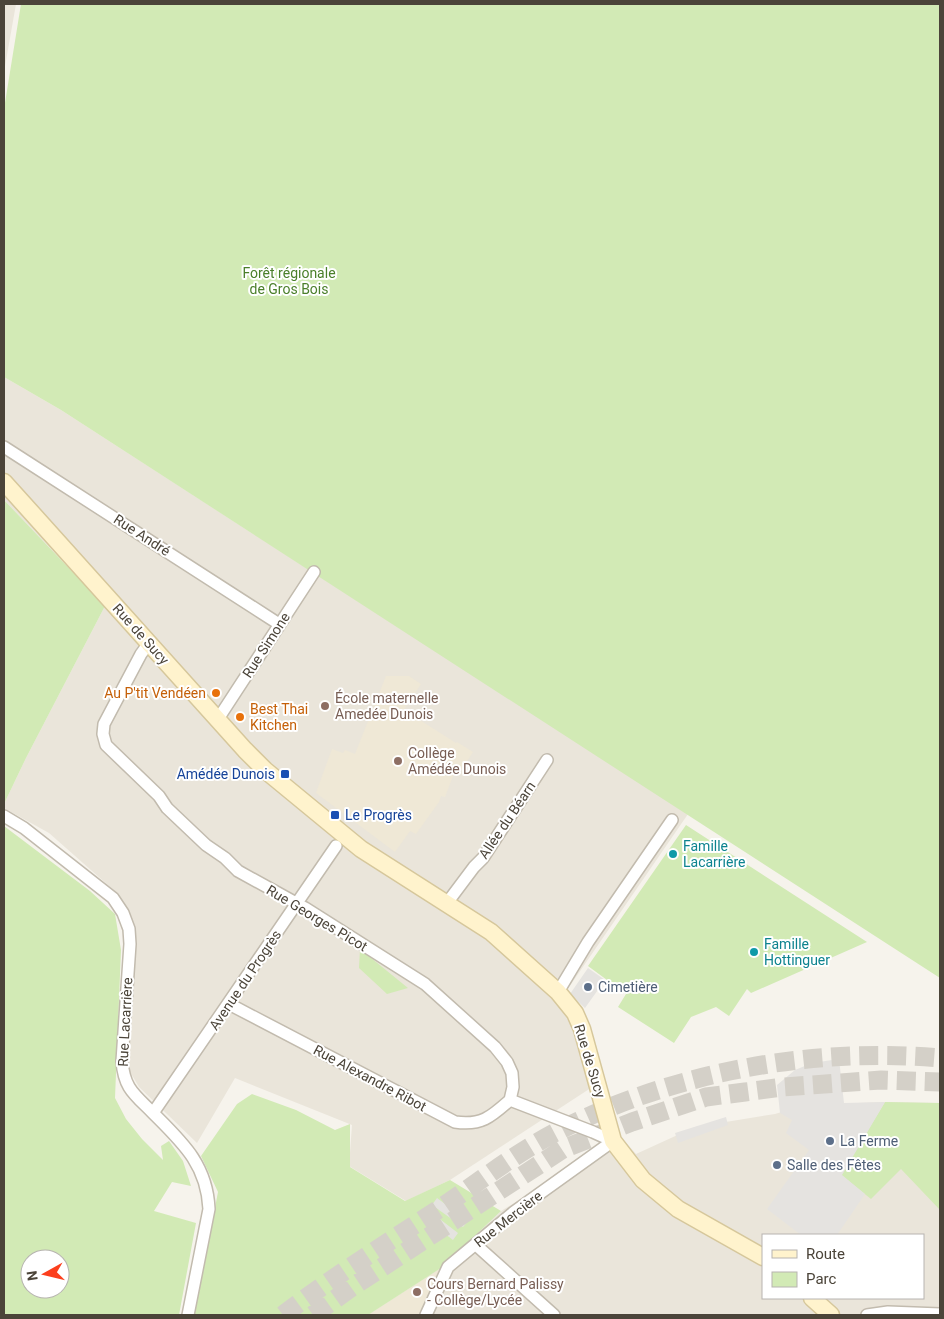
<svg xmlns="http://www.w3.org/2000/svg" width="944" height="1319" font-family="Roboto,sans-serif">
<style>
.residential{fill:#eae5da;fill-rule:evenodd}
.education{fill:#efe8d6}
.green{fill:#d2eab5;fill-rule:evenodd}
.parking{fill:#e5e3e0}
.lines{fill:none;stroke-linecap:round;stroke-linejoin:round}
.trunk-tunnel{stroke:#d4d0c8;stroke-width:19;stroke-dasharray:19 9;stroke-linecap:butt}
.minor-casing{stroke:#c2bbae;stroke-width:14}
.secondary-casing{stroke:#d6c79b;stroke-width:19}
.minor{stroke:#fff;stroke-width:11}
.secondary{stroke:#fff3cd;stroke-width:16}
.food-dot{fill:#e8710a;stroke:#fff;stroke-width:2}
.education-dot{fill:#8d6e63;stroke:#fff;stroke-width:2}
.transit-dot{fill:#1a4fb4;stroke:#fff;stroke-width:2}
.culture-dot{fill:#0f9aa8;stroke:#fff;stroke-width:2}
.service-dot{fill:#5c6f8a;stroke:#fff;stroke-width:2}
.labels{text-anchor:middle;stroke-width:4;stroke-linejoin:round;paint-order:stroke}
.park-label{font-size:14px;fill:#4a7f2a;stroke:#fff}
.street-label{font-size:14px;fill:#4b4439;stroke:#fff}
.food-label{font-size:14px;fill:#c56008;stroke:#fff;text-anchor:end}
.education-label{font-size:14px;fill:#785e54;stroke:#fff;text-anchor:start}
.transit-label{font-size:14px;fill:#164399;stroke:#fff;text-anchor:end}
.culture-label{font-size:14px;fill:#0d838f;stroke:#fff;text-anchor:start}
.service-label{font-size:14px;fill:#4e5e75;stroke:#fff;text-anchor:start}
</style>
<rect width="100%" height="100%" fill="#f6f3ec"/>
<path class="residential" d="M4 4H16L4 72Z
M4 377 61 410 688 814 565 993 603 1080 450 1180 406 1201 349 1166 352 1125 235 1078 197 1143 139 1087 129 1070 135 958 131 916 117 893 49 833 4 808V804L26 758 105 606 4 500Z
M885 1102 940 1103V1315H368L441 1268 501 1211 622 1138 636 1154 695 1127 775 1114 805 1105ZM763 1235H923V1298H763Z"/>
<path class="education" d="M386 676H409L421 684 404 710 456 743 457 742 473 752 462 769 456 768 445 797 441 796 439 802 416 834 410 831 395 852 316 793 332 749 343 753 345 750 355 754Z
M441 1268 421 1315H368Z"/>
<path class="green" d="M21 4H940V978L61 410 4 377V109Z
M4 500 105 606 26 758 4 804Z
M686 825 867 942 751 993 747 989 729 1016 716 1007 691 1017 674 1043 618 1007 626 994 588 966Z
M4 826 90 891 115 914 121 950 115 1098 126 1119 142 1139 163 1160 161 1146 169 1141 183 1161 191 1186 172 1182 154 1211 196 1223 179 1315H4ZM30 1259H60V1289H30Z
M360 949 408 988 387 994 359 968Z
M252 1094 296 1110 335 1130 350 1124V1167L405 1201 450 1180 501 1211 441 1268 368 1315H194L218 1192 201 1156 237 1104Z
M885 1102 940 1103V1210L901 1169 871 1199 841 1175Z"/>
<path class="parking" d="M588 968 605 980 585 1008 570 994Z
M839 1059 844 1103 885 1102 842 1175 865 1194 837 1235H801L767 1209 809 1150 786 1133 792 1120 780 1113 777 1085 795 1070 812 1063Z
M726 1117 728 1125 678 1143 675 1133Z
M437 1198 468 1221 463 1227 432 1205Z
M428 1210 458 1233 453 1240 423 1217Z"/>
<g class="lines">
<path class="trunk-tunnel" d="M283 1315C334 1276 389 1242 442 1207 483 1179 521 1149 566 1127 680 1071 814 1047 940 1058
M313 1315 352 1287 563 1149 632 1122 706 1097 745 1092 783 1087 881 1080 940 1082"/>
<defs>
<path id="minor" d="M4 447 279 624
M149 643 141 654 104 724 103 734 106 745 159 796 167 808 206 845 225 858 238 871 305 908 425 984 495 1047 507 1062 512 1073 513 1087 510 1100
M218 719 314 572
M4 816 24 828 113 898 123 913 129 929 130 944 122 1061C124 1088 134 1094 152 1112 182 1142 207 1164 209 1209L188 1315
M447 903 474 867 483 858 547 760
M558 992 588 942 672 820
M229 1004 455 1122C481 1126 491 1117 510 1100
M153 1113 336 846
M476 1245 554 1315
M426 1315 448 1267 514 1212 613 1141 593 1132 510 1100
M867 1315 888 1312 940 1314"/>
<path id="secondary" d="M4 482 245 750 265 770 361 849 491 932 558 992 575 1013 582 1029 613 1141 643 1180 678 1209 763 1257
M812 1298 831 1315"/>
</defs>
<use href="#minor" class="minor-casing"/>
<use href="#secondary" class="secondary-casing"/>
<use href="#minor" class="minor"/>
<use href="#secondary" class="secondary"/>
</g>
<g class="food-dot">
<circle cx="216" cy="693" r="5"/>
<circle cx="240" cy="717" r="5"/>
</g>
<g class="education-dot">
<circle cx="325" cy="706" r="5"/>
<circle cx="398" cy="761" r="5"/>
<circle cx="417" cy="1292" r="5"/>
</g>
<g class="transit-dot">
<rect x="280" y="769" width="10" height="10" rx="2.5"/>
<rect x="330" y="810" width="10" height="10" rx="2.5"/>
</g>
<g class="culture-dot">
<circle cx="673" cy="854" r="5"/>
<circle cx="754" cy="952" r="5"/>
</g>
<g class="service-dot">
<circle cx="588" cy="987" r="5"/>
<circle cx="830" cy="1141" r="5"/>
<circle cx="777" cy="1165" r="5"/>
</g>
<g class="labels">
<g class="park-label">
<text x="289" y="278">Forêt régionale<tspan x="289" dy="16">de Gros Bois</tspan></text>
</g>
<g class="street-label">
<text transform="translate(142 535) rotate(33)" y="5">Rue André</text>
<text transform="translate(141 634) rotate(48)" y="5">Rue de Sucy</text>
<text transform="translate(266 645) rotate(-57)" y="5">Rue Simone</text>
<text transform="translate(507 820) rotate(-56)" y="5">Allée du Béarn</text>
<text transform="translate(317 918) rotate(31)" y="5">Rue Georges Picot</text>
<text transform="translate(245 980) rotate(-56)" y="5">Avenue du Progrès</text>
<text transform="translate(125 1022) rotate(-87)" y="5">Rue Lacarrière</text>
<text transform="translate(590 1061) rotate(73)" y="5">Rue de Sucy</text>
<text transform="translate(370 1078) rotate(28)" y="5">Rue Alexandre Ribot</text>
<text transform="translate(508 1219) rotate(-38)" y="5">Rue Mercière</text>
</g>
<g class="food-label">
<text x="206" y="698">Au P'tit Vendéen</text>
<text x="250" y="714" text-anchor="start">Best Thai<tspan x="250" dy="16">Kitchen</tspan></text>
</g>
<g class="education-label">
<text x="335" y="703">École maternelle<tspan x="335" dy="16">Amedée Dunois</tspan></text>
<text x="408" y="758">Collège<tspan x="408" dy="16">Amédée Dunois</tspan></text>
<text x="427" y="1289">Cours Bernard Palissy<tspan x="427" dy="16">- Collège/Lycée</tspan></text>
</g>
<g class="transit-label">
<text x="275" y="779">Amédée Dunois</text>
<text x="345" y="820" text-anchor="start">Le Progrès</text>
</g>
<g class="culture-label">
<text x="683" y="851">Famille<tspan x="683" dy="16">Lacarrière</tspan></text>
<text x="764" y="949">Famille<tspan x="764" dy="16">Hottinguer</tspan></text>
</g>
<g class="service-label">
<text x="598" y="992">Cimetière</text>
<text x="840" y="1146">La Ferme</text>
<text x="787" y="1170">Salle des Fêtes</text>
</g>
</g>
<rect width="944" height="1319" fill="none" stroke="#4b4439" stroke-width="10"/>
<rect x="762" y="1234" width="162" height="65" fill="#ffffff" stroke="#b7b4b0"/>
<rect x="772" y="1250" width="25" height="8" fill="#fff3cd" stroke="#b7b4b0"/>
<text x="806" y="1259" font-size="15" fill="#4b4439">Route</text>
<rect x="772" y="1272" width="25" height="15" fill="#d2eab5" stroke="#b7b4b0"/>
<text x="806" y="1284" font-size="15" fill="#4b4439">Parc</text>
<g transform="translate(45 1274) rotate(262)"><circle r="24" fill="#ffffff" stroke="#b7b4b0"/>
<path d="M0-4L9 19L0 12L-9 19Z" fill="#fc3f1d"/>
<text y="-8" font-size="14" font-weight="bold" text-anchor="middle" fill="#4b4439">N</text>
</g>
</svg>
